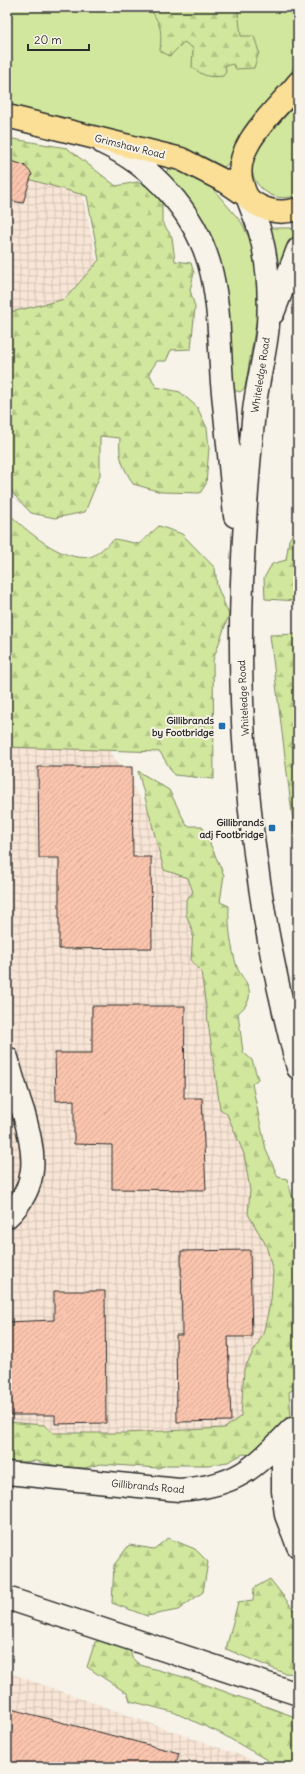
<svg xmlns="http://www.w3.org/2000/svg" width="305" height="1774" font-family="Delius,sans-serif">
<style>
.industrial{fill:url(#industrial-grid)}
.green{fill:#d0e79d;stroke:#7e8964}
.forest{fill:url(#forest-firs);stroke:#7e8964}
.building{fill:url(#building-hatch);stroke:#2b2b2b}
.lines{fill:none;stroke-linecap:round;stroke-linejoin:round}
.minor-casing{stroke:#2b2b2b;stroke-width:25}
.major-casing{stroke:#2b2b2b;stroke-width:25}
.minor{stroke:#f7f3e8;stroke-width:22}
.major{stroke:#fbdf96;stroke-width:22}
.poi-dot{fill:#1f6fb2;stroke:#f7f3e8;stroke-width:1.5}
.labels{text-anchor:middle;stroke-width:4;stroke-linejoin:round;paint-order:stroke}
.street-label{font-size:10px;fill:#2b2b2b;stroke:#f7f3e8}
.poi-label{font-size:10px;font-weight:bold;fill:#2b2b2b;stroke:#f7f3e8;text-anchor:end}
</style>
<defs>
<pattern id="industrial-grid" width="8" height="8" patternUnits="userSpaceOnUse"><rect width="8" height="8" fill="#f8e5d6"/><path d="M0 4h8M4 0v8" fill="none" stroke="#d5c5b8"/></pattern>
<pattern id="forest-firs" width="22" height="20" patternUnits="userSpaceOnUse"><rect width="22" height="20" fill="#d0e79d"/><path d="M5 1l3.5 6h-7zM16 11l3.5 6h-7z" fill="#b3c687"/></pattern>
<pattern id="building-hatch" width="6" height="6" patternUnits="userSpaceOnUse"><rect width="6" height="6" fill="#fac4ad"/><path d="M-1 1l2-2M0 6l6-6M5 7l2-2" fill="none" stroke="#d6a995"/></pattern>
</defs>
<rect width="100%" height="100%" fill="#f7f3e8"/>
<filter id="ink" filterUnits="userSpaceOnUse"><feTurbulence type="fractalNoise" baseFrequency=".025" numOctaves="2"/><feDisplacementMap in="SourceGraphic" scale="8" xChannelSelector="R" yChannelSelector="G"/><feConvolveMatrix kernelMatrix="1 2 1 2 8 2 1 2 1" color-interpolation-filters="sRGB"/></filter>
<g filter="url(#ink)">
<path class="industrial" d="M7 148 76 166 104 294 7 313Z
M7 590 208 904 298 1318 228 1446 7 1438Z
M7 1672 262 1763 267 1767H7Z"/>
<path class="green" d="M7 7H298V59L286 82 239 138 231 155 228 164 224 167 204 157 168 144 7 104Z
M298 101V195C288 199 275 199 266 192 227 164 282 124 298 101Z
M169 166H174L205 182 214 190 242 223 252 244 258 267V312L245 388 240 392 233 390 224 303 166 173Z
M272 228H291L294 234 282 266 278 267 270 229Z"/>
<path class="forest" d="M149 7H239L238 11 241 36H254L259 52 254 68 236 69 233 64 225 66 226 72 223 76C209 78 203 76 192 67L193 48 184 42 170 56 160 51C162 29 161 25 149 7Z
M7 138 67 148 116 186 137 182 151 188 162 203V222L172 237 175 261 191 263 194 273 190 290 195 307 191 349 171 350 166 361H157L149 373 156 387 180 392 197 407 207 428 209 448 206 484 200 493 161 492 133 484C123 466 118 459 120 438L100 436V475L85 512 55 518 31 513 14 495 7 481V443L12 422 10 396 7 392V313L65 299 99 260 87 196 7 173Z
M7 512C26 530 61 562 90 557 96 556 109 543 115 539L139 544 159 526 182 534 215 568 217 586 229 615 213 660 214 779 174 775 160 752 7 747Z
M298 524V601L265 599 264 578 272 564 286 560 289 540Z
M298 634V862L270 635Z
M138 771 169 790 187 826H202L224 875 220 902 229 906C228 926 231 948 237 967 240 977 252 984 249 998 248 1004 243 1009 238 1013L243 1052 252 1060 258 1079 252 1084 266 1150 278 1177 287 1179 298 1216V1387L289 1392 291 1416 288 1428 280 1434 270 1435 268 1444 251 1455 243 1454 228 1462 208 1465H167L158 1468 100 1464 85 1468 61 1467 36 1461 7 1463V1422L44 1425 53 1433H125L225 1428 241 1416 244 1369 263 1334 271 1300 273 1272 266 1245 248 1214 250 1190 244 1154 227 1114 220 1109 201 971 191 960 193 932 186 914V900L193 892 188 878 164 870Z
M168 1538 195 1549 208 1562 203 1592 178 1610 147 1616 112 1603 114 1565 129 1545 154 1549Z
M270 1579 298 1615V1674L284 1673 226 1649 238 1602 253 1600 254 1588Z
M110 1637 128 1642 132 1658 140 1665 187 1678 298 1718V1767H275L267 1760 220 1733 173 1712 130 1701 128 1694 87 1667 95 1642Z"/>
<path class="building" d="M11 161 24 165 32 174 23 203 7 200V177Z
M38 767H132L133 857H151L152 948 59 949V858H39Z
M92 1006H185L184 1098H202L206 1190 112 1189V1145L74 1144V1100L56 1101 55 1053H92Z
M250 1250 252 1337H228L231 1421 177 1422 176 1335H182L181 1251Z
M54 1291H105L106 1423 55 1424V1415H7V1322L54 1320Z
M7 1708 179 1753 175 1767H7Z"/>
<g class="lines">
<defs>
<path id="minor" d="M103 143C152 166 193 210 209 263 220 301 219 344 222 383 226 428 231 472 235 516
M248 199C252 211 258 223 261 236 268 265 270 295 268 324 266 353 257 382 254 411 248 468 244 525 242 583 236 745 256 911 298 1068
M273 313 298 249
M7 1058C12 1076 17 1094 23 1111 35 1152 41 1185 7 1217
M292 1430 283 1461V1491L286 1515 298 1546
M7 1473 179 1490C238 1486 253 1469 292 1429
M7 1598 298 1694"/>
<path id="major" d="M298 83C277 110 231 146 242 183 245 193 246 198 254 203 268 212 282 214 298 209
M7 116 181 159 226 182 245 195"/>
</defs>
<use href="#minor" class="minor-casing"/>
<use href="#major" class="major-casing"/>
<use href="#minor" class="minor"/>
<use href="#major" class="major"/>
</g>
</g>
<g class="poi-dot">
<rect x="218" y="722" width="8" height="8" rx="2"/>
<rect x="268" y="824" width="8" height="8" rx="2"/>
</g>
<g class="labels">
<g class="street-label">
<text transform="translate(130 146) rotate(14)" y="4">Grimshaw Road</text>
<text transform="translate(260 375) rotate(-81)" y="4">Whiteledge Road</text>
<text transform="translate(243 698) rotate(-93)" y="4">Whiteledge Road</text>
<text transform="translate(148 1486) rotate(5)" y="4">Gillibrands Road</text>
</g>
<g class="poi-label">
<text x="214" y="724">Gillibrands<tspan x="214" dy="12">by Footbridge</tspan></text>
<text x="264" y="826">Gillibrands<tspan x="264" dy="12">adj Footbridge</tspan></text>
</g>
</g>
<rect width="305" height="1774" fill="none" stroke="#f7f3e8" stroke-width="24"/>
<rect x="12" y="12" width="281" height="1750" fill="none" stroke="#2b2b2b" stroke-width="1.5" filter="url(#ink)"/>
<path d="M28 44v6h61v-6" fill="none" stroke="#2b2b2b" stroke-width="2"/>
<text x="34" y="44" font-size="12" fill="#2b2b2b" stroke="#f7f3e8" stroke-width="3" paint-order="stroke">20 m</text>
</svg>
